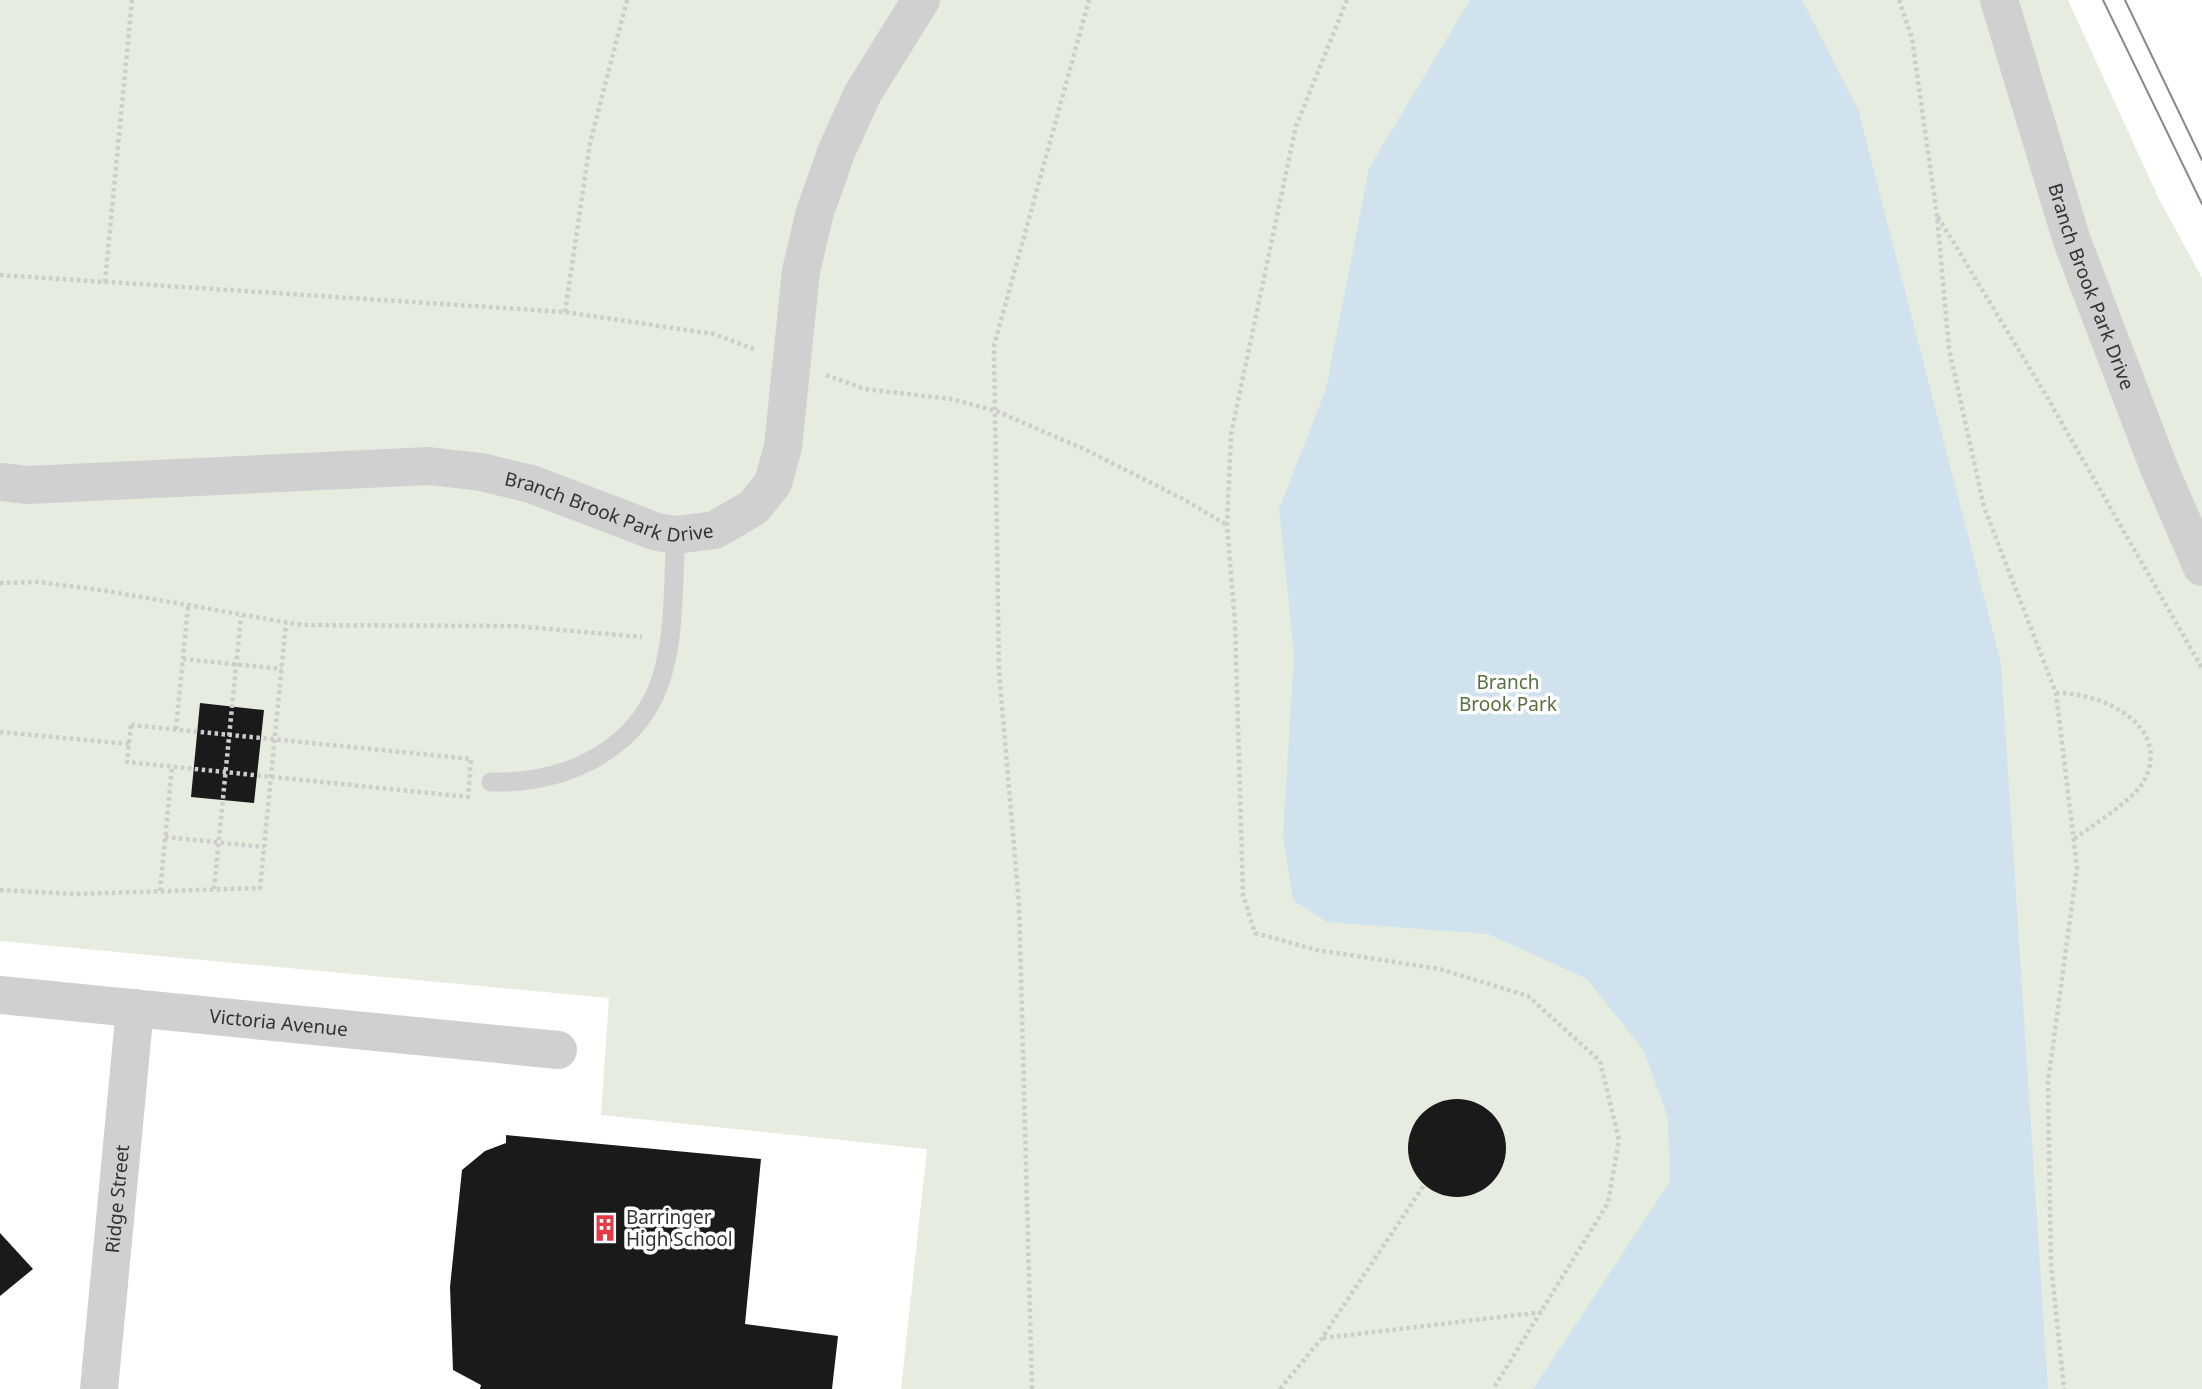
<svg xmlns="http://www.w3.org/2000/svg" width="2202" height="1389" font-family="'Noto Sans',sans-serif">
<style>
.green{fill:#e6ecdf}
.water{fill:#cfe2ee}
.building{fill:#1a1a1a}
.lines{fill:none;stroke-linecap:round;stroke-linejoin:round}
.path{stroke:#cdcdcd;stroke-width:4.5;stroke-dasharray:3.5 3.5;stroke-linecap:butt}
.service{stroke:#d0d0d0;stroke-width:19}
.minor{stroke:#d0d0d0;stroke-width:38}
.tram{stroke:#888;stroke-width:2}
.labels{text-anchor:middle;stroke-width:7;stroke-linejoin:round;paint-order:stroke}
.street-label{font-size:19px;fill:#333;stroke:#fff}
.park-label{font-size:19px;fill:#56703f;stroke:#fff}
.poi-label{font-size:19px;fill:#333;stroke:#fff;text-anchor:start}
</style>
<rect width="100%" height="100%" fill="#fff"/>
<path class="green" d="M0 0H2068L2159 199 2202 278V1389H901L927 1149 601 1115 609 998 0 941Z"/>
<path class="water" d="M1470 0H1802L1858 109 2001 663 2048 1389H1533L1670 1182 1668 1118 1644 1051 1587 979 1488 934 1327 922 1293 900 1283 836 1294 654 1279 509 1326 389 1369 168Z"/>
<path class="building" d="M200 703 264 710 254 803 191 797Z
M1408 1148a49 49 0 1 1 98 0a49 49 0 1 1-98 0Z
M506 1135 761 1159 745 1324 838 1336 832 1389H480L481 1385 453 1370 450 1287 462 1170 485 1151 506 1143Z
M0 1233 33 1269 0 1296Z"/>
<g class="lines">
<path class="path" d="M1347 0 1296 126 1231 434 1227 526 1235 622 1243 895 1255 933 1317 950 1440 969 1528 996 1600 1061 1619 1140 1608 1203 1493 1389
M1899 0 1912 38 1937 216 1949 349 1984 507 2056 693 2077 868 2048 1082 2051 1265 2064 1389
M1938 217 2043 390 2202 668
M0 275 565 312 714 334 756 350
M105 282 132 0
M565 312 590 143 627 0
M826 375 865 389 951 399 996 411 1084 449 1183 499 1227 525
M0 583 38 582 107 591 302 625 515 626 642 637
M183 659 282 669
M2056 693C2101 692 2173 725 2144 781 2133 801 2092 825 2073 840
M131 725 471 759 468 797 127 762Z
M176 729 188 607
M0 732 129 744
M165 837 264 847
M214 889 241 616
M0 890 75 894 260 888 286 623
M160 891 172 767
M1323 1338 1543 1312
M1032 1389 1019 904 999 672 994 346 1089 0
M1280 1389 1322 1338 1424 1185"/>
<path class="service" d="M491 782C568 784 644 748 664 669 675 627 673 578 676 535"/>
<g class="minor">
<path id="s1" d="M1999 0 2072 241 2159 468 2202 567"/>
<path id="s2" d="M0 482 28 485 429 466 481 472 531 484 657 532 676 535 715 530 754 507 773 483 783 447 801 271 815 212 837 150 863 93 921 0"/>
<path id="s3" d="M0 995 558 1050"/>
<path id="s4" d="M99 1389 135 1008"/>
</g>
<path class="tram" d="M2103 0 2202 204
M2125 0 2202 160"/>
</g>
<defs>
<symbol id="building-bare" viewBox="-9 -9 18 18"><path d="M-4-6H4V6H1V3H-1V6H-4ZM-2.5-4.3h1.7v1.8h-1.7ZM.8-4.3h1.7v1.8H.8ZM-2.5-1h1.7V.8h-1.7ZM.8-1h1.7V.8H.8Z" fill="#e63946" stroke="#fff" stroke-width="2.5" paint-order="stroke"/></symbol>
</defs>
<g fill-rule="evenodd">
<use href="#building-bare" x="586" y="1209" width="38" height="38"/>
</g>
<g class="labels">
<g class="street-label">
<text dy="7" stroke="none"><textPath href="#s1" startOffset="301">Branch Brook Park Drive</textPath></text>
<text dy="7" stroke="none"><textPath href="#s2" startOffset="616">Branch Brook Park Drive</textPath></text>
<text dy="7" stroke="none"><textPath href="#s3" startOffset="280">Victoria Avenue</textPath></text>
<text dy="7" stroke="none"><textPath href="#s4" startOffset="191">Ridge Street</textPath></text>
</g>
<g class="park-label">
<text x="1508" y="689">Branch<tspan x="1508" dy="22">Brook Park</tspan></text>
</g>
<g class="poi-label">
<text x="626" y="1224">Barringer<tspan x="626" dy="22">High School</tspan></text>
</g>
</g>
</svg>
